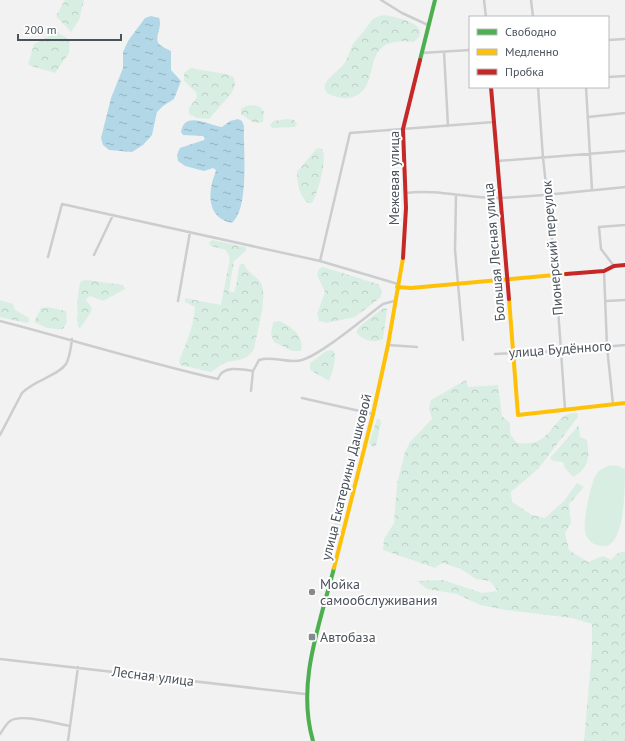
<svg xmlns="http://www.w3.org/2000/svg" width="625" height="741" font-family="'PT Sans',sans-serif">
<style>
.green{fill:#d9eee3}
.forest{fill:url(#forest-crowns)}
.water{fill:url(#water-ripples)}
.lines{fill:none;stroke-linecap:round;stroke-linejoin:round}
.street{stroke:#cbcdcf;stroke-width:2.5}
.fast{stroke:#4caf50;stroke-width:4}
.slow{stroke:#ffc107;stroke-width:4}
.jam{stroke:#c62828;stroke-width:4}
.poi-dot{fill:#858a90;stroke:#fff;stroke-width:1.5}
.labels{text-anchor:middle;stroke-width:4;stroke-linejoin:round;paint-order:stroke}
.street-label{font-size:14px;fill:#4a525c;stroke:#fff}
.poi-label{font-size:14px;fill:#4a525c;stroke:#fff;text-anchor:start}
</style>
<defs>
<pattern id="forest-crowns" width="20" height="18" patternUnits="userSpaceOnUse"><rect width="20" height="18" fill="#d9eee3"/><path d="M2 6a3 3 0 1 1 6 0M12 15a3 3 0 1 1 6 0" fill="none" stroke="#bccec5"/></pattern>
<pattern id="water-ripples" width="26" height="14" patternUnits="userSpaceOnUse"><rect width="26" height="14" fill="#b2d8e8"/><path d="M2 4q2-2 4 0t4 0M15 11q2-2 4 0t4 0" fill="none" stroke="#93b2bf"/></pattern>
</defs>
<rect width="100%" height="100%" fill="#f2f2f2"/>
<path class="green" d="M610 465 618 466 625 469C625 488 625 548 603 546 595 546 589 542 586 535 581 526 591 482 597 473 601 469 605 467 610 465Z"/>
<path class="forest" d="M65 0H84L79 20 71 32 56 16Z
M384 15C395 17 436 24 414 42 353 34 387 91 349 98 343 99 337 97 331 95 313 86 338 72 343 65 348 59 349 52 352 46 355 40 360 36 364 31 372 21 370 18 384 15Z
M57 32 70 40 69 53 55 73 28 65 34 44Z
M190 68 226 74 234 77 235 86 231 94 209 119 197 118 189 114V108L197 97 196 92 184 81V73Z
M254 105 260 107 264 112 263 122C253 125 249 119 241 114V109L246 106Z
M287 119 294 120 297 124 295 127 272 128 270 125 274 121Z
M317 148 322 149C328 158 318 193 312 203H308C299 196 297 182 297 172Z
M212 240 246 247V251L234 261 229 290 231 292H234C238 283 237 273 240 264H244C248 274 256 275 261 283 268 296 257 333 254 349 247 361 236 360 224 363 220 365 215 370 211 372L180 365 179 361C186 343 194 326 195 307L185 302V298L221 305 230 258 226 250 211 246 209 243Z
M323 267 378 284 382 291 381 297 355 317 326 323 319 321 317 314 325 292 317 275 319 269Z
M87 280 123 285 125 289 103 301 90 296 87 298 86 300 92 308 90 314 80 328 78 327C77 316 77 289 81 281Z
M0 300 13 304 15 310 29 318V322L26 323 0 317Z
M48 307 66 311 67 322 63 329C51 330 45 327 34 322L41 308Z
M383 308 387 309 383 339C375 344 361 340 356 332L360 326Z
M279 321C291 326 305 336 301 351H292L274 342 271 334 273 322Z
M333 350C338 356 332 374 329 381L310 370V363L326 351Z
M466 380 468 387 498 385 502 416 510 423V434L517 443C522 443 530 444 535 442 555 435 556 411 577 413L578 417 538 469 511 492 512 502 532 515 545 518 564 501 577 483 584 487 569 504 571 523 565 533 569 550 588 562 603 556 611 560 618 553 625 551V741H584L592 650V624L572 618 506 610 480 605 457 594 427 589 417 581 443 580 482 593 498 591 490 581 476 579 461 569 442 563 435 568 383 550 384 539 394 523 397 484 405 452 410 442 432 419 429 408 431 400Z
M377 419H380L381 423 376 446 373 447 369 443Z
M579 425 580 437 587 440C590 457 589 468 573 477L565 468 563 462 553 461 550 458Z
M340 512 341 524 334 543 327 546 326 541 334 526 336 513Z"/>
<path class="water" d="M151 16 159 18C163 26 154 37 159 44 162 47 167 49 171 51V70L181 81 174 99 163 106 157 112 152 135 143 145 132 152 109 150 103 145 101 138 111 98 123 68V52L128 41 145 18Z
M238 119 242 121 244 126C243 149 250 207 232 223 211 219 208 201 212 183 213 178 215 175 216 170L213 168 204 171 185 166 178 161 177 155 180 148 204 140 205 138 203 136 183 135 181 132C184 110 209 125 222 127L230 121Z"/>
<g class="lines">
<path class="street" d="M381 0 402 13 428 25
M484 0 486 17
M531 0 533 17
M608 40 625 39
M444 52 448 126
M421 53 470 50
M608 77 625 76
M538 87 543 158 555 265 565 409
M586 87 592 190
M588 117 625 113
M497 161 625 151
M406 193C436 189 467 198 497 198 540 197 583 191 625 187
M456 195 455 250 463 340
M94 255 113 215
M48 257 62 204 320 261 398 284
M320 261 350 133 494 122
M614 266 601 249 599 227 625 225
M604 271 607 347 613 404
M178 301 190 232
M606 301 625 300
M0 321C73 340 144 362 218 379 222 365 242 369 253 371
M388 345 417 347
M495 354 561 351 625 345
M251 391 253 371 259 360C273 355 287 364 302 360 322 354 364 318 383 304L394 301
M302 398 373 414
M0 435 22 393C34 380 58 376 66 364 70 357 71 347 72 339
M0 659 305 694
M0 734C3 730 6 724 10 721 22 713 56 724 70 726
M68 741 78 667"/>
<path class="fast" d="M420 60 435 0
M313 741C296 683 320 624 334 568"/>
<path class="slow" d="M397 287 411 288 566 274
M509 299 518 415 625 403
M334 568 373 414 388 345 403 258"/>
<path class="jam" d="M491 87 509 299
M403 258 406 208 403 129 420 60
M566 274 604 271 614 266 625 265"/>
</g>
<g class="poi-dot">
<circle cx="312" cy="592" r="4"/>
<rect x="308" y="633" width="8" height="8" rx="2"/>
</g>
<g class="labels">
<g class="street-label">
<text transform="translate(394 178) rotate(-90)" y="5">Межевая улица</text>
<text transform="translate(552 248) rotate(-95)" y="5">Пионерский переулок</text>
<text transform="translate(494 252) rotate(-95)" y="5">Большая Лесная улица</text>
<text transform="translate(560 349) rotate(-4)" y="5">улица Будённого</text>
<text transform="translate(346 477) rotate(-76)" y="5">улица Екатерины Дашковой</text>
<text transform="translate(153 676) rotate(7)" y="5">Лесная улица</text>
</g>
<g class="poi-label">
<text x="320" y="589">Мойка<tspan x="320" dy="16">самообслуживания</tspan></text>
<text x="320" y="642">Автобаза</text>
</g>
</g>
<rect x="469" y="16" width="140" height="72" fill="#ffffff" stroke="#b7babe"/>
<rect x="477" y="29" width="20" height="6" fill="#4caf50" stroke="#b7babe"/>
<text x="505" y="36" font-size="12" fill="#4a525c">Свободно</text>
<rect x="477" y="49" width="20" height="6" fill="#ffc107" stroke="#b7babe"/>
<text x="505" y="56" font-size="12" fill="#4a525c">Медленно</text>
<rect x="477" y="69" width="20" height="6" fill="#c62828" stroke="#b7babe"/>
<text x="505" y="76" font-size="12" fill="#4a525c">Пробка</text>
<path d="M18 34v6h103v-6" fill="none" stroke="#4a525c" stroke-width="2"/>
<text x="24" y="34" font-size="12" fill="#4a525c" stroke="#ffffff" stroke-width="3" paint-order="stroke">200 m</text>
</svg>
